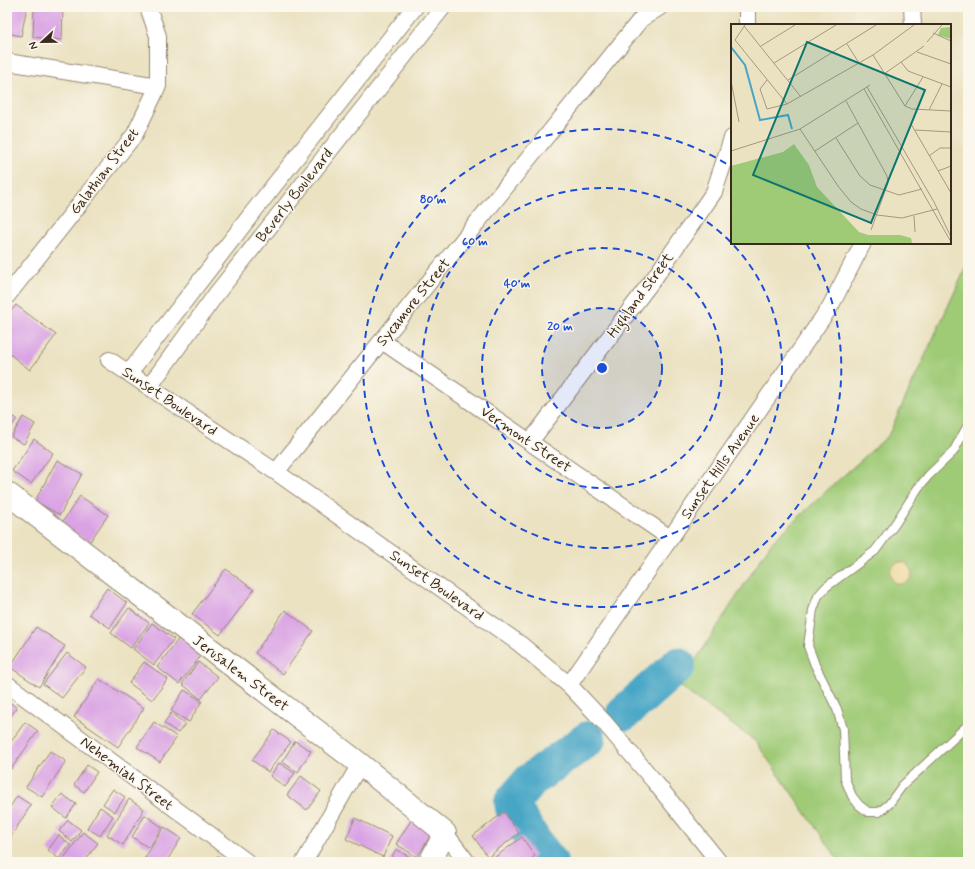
<svg xmlns="http://www.w3.org/2000/svg" width="975" height="869" font-family="Mynerve,sans-serif">
<style>
.green{fill:#9fca76;stroke:#6d7a4a}
.sand{fill:#eeda9e;stroke:#94825e}
.lines{fill:none;stroke-linecap:round;stroke-linejoin:round}
.river{stroke:#47a6c6;stroke-width:36}
.building{fill:#d9a2e4}
.lane-casing{stroke:#938670;stroke-width:10}
.street-casing{stroke:#938670;stroke-width:18}
.secondary-casing{stroke:#938670;stroke-width:24}
.lane{stroke:#fff;stroke-width:8}
.street{stroke:#fff;stroke-width:16}
.secondary{stroke:#fff;stroke-width:22}
.ring{fill:none;stroke:#1d4ed8;stroke-width:2;stroke-dasharray:7 5}
.labels{text-anchor:middle;stroke-width:3;stroke-linejoin:round;paint-order:stroke}
.street-label{font-size:15px;fill:#3b2a1e;stroke:#fbf7ec}
.inset-river{fill:none;stroke:#47a6c6;stroke-width:2}
.inset-road{fill:none;stroke:#a59880;stroke-width:1}
.view{fill:#0f766e;fill-opacity:0.15;stroke:#0f766e;stroke-width:2}
.inset-edge{fill:none;stroke:#3b2a1e;stroke-width:2}
.centre{fill:#1d4ed8;stroke:#fbf7ec;stroke-width:2}
.ring-label{font-size:12px;text-anchor:middle;font-weight:bold;fill:#1d4ed8;stroke:#fbf7ec;stroke-width:3;stroke-linejoin:round;paint-order:stroke}
</style>
<rect width="100%" height="100%" fill="#fbf7ec"/>
<filter id="ink" filterUnits="userSpaceOnUse"><feTurbulence type="fractalNoise" baseFrequency=".025" numOctaves="2"/><feDisplacementMap in="SourceGraphic" scale="8" xChannelSelector="R" yChannelSelector="G"/><feConvolveMatrix kernelMatrix="1 2 1 2 8 2 1 2 1" color-interpolation-filters="sRGB"/></filter>
<filter id="wash" filterUnits="userSpaceOnUse"><feTurbulence type="fractalNoise" baseFrequency=".012" numOctaves="4" result="noise"/><feDisplacementMap in="SourceGraphic" scale="16" xChannelSelector="R" yChannelSelector="G"/><feGaussianBlur stdDeviation="0.9" result="paint"/><feColorMatrix in="noise" values="0 0 0 0 0 0 0 0 0 0 0 0 0 0 0 0 0 1.4 0 .05"/><feComposite in="paint" operator="in"/></filter>
<g filter="url(#wash)">
<rect width="100%" height="100%" fill="#ebe2c2"/>
<path class="green" d="M968 263V862H840L755 741 679 686 771 543 833 485 888 436Z"/>
<path class="sand" d="M890 573a11 11 0 1 1 22 0a11 11 0 1 1-22 0Z"/>
<g class="lines">
<path class="river" d="M624 713 678 665
M550 862 535 843 513 808 512 802 531 780 588 739"/>
</g>
<g id="blocks">
<path class="building" d="M7 7H27L21 36 7 33Z
M34 7H63L62 40 33 37Z
M16 305 56 335 30 370 7 352V316Z
M7 412 17 419 7 433Z
M23 417 35 424 24 444 11 437Z
M34 439 53 453 31 484 12 471Z
M57 460 82 474 60 515 35 501Z
M80 496 108 515 89 543 61 524Z
M226 569 254 590 220 635 192 614Z
M107 588 127 603 110 628 89 614Z
M129 608 149 623 131 648 111 633Z
M285 610 313 631 283 674 255 653Z
M152 623 174 639 154 665 133 649Z
M36 627 65 646 39 687 10 667Z
M180 637 202 654 179 684 157 667Z
M67 653 86 667 62 698 43 684Z
M144 662 168 679 152 700 129 683Z
M198 662 218 677 201 699 182 684Z
M99 679 144 708 118 747 74 717Z
M184 690 202 701 189 722 171 711Z
M7 700 17 708 8 719 7 718Z
M171 713 185 724 178 733 164 723Z
M25 722 38 731 11 769 7 766V747Z
M154 722 177 737 160 762 137 747Z
M274 730 291 742 268 772 252 760Z
M295 741 311 751 298 772 282 762Z
M50 751 66 761 42 797 26 787Z
M279 763 295 773 285 787 270 776Z
M87 765 97 772 84 792 74 785Z
M301 776 321 791 307 810 287 795Z
M113 789 125 797 115 812 103 804Z
M62 794 76 804 66 818 52 807Z
M17 796 31 805 10 838 7 836V812Z
M129 799 144 809 123 845 107 835Z
M100 807 113 816 100 836 87 828Z
M504 812 519 833 488 857 473 836Z
M145 815 162 827 149 848 132 837Z
M355 818 392 836 383 857 346 839Z
M412 819 433 832 417 857 396 844Z
M68 820 81 830 72 842 59 831Z
M164 827 181 838 166 862H145L143 861Z
M83 832 98 843 84 862H61Z
M59 835 70 845 59 859 48 850Z
M522 837 535 856 527 862H491L490 861Z
M396 849 418 862H389Z
M217 856 226 862H213Z"/>
</g>
</g>
<g filter="url(#ink)">
<use href="#blocks" fill-opacity="0" stroke="#938670" stroke-width="1"/>
<g class="lines">
<defs>
<path id="lane" d="M968 425 953 452 929 475 918 488 895 524 875 551 826 587 818 596 813 610 808 646 815 665 837 709 843 729 845 779 852 796 859 805 868 812H879L889 804 902 786 968 725"/>
<path id="street" d="M912 7 913 25
M747 25V7
M7 62 158 86
M7 296 135 134 158 86V36L148 7
M382 341 670 538
M109 360 276 472 520 644 569 685 604 722 654 781 719 862
M129 373 257 207 415 7
M149 387 217 293 443 7
M530 442 655 277 714 192 732 138
M276 472 641 19 660 7
M7 684 247 862
M569 685 830 307 863 243
M445 833 467 862
M304 862 360 764"/>
<path id="secondary" d="M7 493 360 764 445 833 430 862"/>
</defs>
<use href="#lane" class="lane-casing"/>
<use href="#street" class="street-casing"/>
<use href="#secondary" class="secondary-casing"/>
<use href="#lane" class="lane"/>
<use href="#street" class="street"/>
<use href="#secondary" class="secondary"/>
</g>
</g>
<circle cx="602" cy="368" r="60" fill="#1d4ed8" fill-opacity=".12"/>
<g class="ring">
<circle cx="602" cy="368" r="60"/>
<circle cx="602" cy="368" r="120"/>
<circle cx="602" cy="368" r="180"/>
<path d="M806 243A239 239 0 1 1 730 166"/>
</g>
<g class="labels">
<g class="street-label">
<text transform="translate(104 171) rotate(-53)" y="5">Galathian Street</text>
<text transform="translate(294 195) rotate(-52)" y="5">Beverly Boulevard</text>
<text transform="translate(640 295) rotate(-54)" y="5">Highland Street</text>
<text transform="translate(413 302) rotate(-51)" y="5">Sycamore Street</text>
<text transform="translate(170 401) rotate(34)" y="5">Sunset Boulevard</text>
<text transform="translate(526 439) rotate(34)" y="5">Vermont Street</text>
<text transform="translate(720 466) rotate(-55)" y="5">Sunset Hills Avenue</text>
<text transform="translate(437 585) rotate(35)" y="5">Sunset Boulevard</text>
<text transform="translate(241 673) rotate(37)" y="5">Jerusalem Street</text>
<text transform="translate(127 773) rotate(37)" y="5">Nehemiah Street</text>
</g>
</g>
<g transform="translate(731 24)">
<rect width="220" height="220" fill="#ebe2c2"/>
<path d="M220 3V15L207 11 210 4ZM63 120 78 141 86 163 128 208 137 211H169L180 214 181 219H0V142L52 128Z" fill="#9fca76"/>
<path class="inset-river" d="M0 23 14 41 29 96 57 91 61 105"/>
<path class="inset-road" d="M13 2 70 73M202 9 220 17M4 16 56 80M4 16 14 1M196 18 211 1M116 20 128 39M30 22 64 1M186 28 220 40M142 31 174 82 181 85 220 87M170 38 177 47 220 63M43 39 105 1M153 50 193 22M36 56 29 65 36 85 56 80 142 31 183 1M57 56 145 1M0 57 8 98M136 63 203 178 220 213M133 65 220 218M115 77 156 152 157 159 140 206M174 82 192 53M198 86 211 60M180 100 220 169M69 105 107 162 120 178 130 185 146 191 171 194 206 185M184 106 220 108M105 114 129 152 139 161 168 171 191 165M0 127 69 105 139 61M84 127 127 99M198 132 209 124H220M207 147 220 142M183 192 184 208"/>
<path class="view" d="M76 18 194 66 140 199 22 151Z"/>
<rect width="220" height="220" class="inset-edge"/>
</g>
<circle cx="602" cy="368" r="6" class="centre"/>
<g class="ring-label">
<text x="433" y="203">80 m</text>
<text x="475" y="245">60 m</text>
<text x="517" y="287">40 m</text>
<text x="560" y="330">20 m</text>
</g>
<rect width="975" height="869" fill="none" stroke="#fbf7ec" stroke-width="24"/>
<g transform="translate(42 42) rotate(248)" stroke="#fbf7ec" stroke-width="3" paint-order="stroke">
<path d="M0-3L7 15L0 10L-7 15Z" fill="#3b2a1e"/>
<text y="-6" font-size="11" font-weight="bold" text-anchor="middle" fill="#3b2a1e">N</text>
</g>
</svg>
